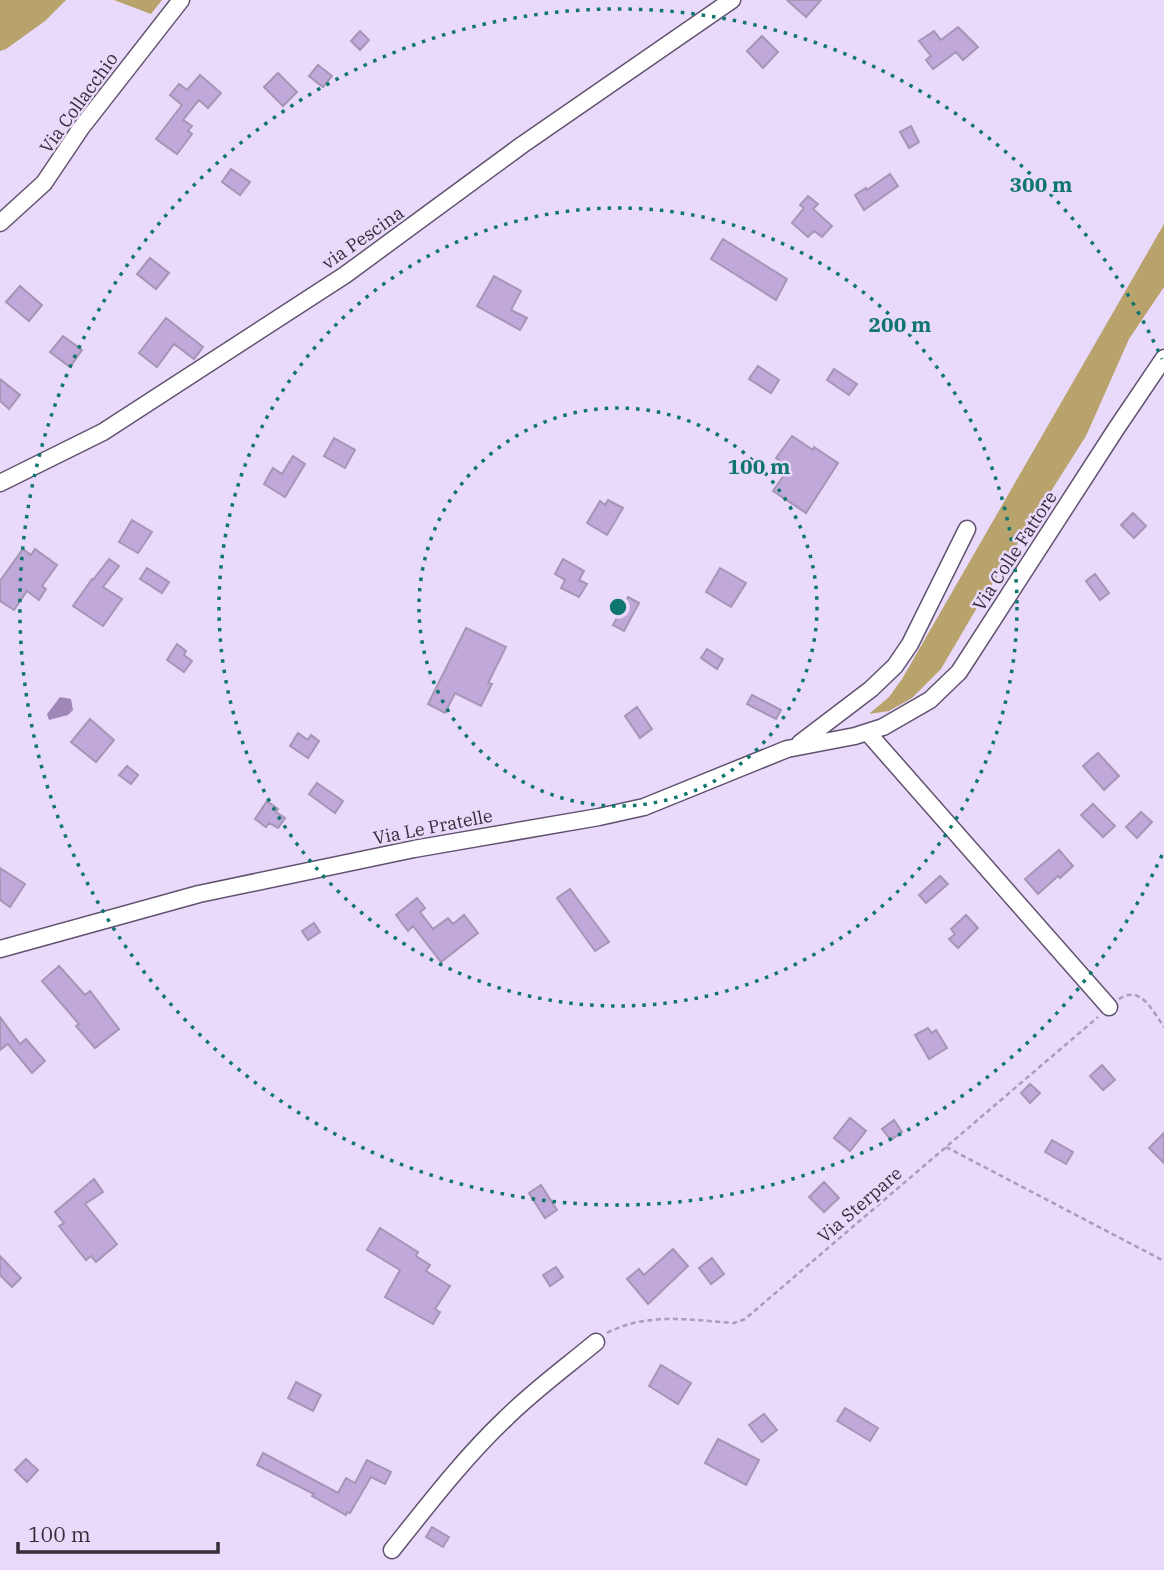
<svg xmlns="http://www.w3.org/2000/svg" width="1164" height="1570" font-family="'IBM Plex Serif',serif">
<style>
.forest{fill:#b9a36d}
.water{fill:#9f87b8}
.building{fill:#c0a8db;stroke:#a496b4;stroke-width:2}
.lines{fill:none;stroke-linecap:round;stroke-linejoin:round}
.minor-casing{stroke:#61536f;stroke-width:19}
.path{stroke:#a99db7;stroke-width:2.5;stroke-dasharray:5 3.5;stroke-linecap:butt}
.minor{stroke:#fff;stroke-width:16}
.ring{fill:none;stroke:#0f766e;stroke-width:3.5;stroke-dasharray:3.5 7}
.labels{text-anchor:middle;stroke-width:5;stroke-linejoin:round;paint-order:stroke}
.street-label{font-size:18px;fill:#342e3b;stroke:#e9d9fa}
.centre{fill:#0f766e;stroke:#e9d9fa;stroke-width:3.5}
.ring-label{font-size:21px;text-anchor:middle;font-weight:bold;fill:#0f766e;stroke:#e9d9fa;stroke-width:5;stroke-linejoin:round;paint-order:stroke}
</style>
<rect width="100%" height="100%" fill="#e9d9fa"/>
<path class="forest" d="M0 0H66L45 21 6 49 0 51Z
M114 0H162L151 14Z
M1164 224V287L1129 339 1086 436 975 611 941 669 912 698 889 711 869 714 889 697 902 679Z"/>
<path class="water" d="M60 697 71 699 73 710 68 715 49 720 47 714Z"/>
<path class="building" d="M787 0H821L806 17Z
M958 27 978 47 963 60 956 52 933 69 926 60 931 56 919 41 934 31 941 40Z
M360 31 369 40 360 50 351 41Z
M762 36 778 52 763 68 747 51Z
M318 65 332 76 323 87 309 76Z
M278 73 297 92 283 106 264 87Z
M200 75 221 93 208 108 199 100 183 120 192 126 188 131 192 134 177 154 156 139 182 105 170 95 179 84 187 90Z
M911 126 919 142 909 148 900 132Z
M231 169 250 182 240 195 222 182Z
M890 174 898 186 864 210 855 195 866 188 867 190Z
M808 196 818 204 813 209 832 226 822 237 814 231 808 237 792 223 804 208 800 205Z
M723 239 787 279 776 300 711 259Z
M150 258 169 273 156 289 137 274Z
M494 276 521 291 511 310 527 318 520 330 477 306Z
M20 286 42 305 29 321 6 302Z
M166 318 203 347 194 359 174 344 157 367 139 353Z
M63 336 82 350 70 367 50 352Z
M758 366 779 380 771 393 749 379Z
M834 369 857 384 849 395 827 380Z
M0 379 20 395 9 409 0 401Z
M792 436 813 450 814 447 838 463 806 513 773 491 789 468 776 458Z
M334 438 355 450 345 468 324 456Z
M293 456 305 464 285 497 264 484 273 468 282 474Z
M608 500 623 508 607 535 587 523 600 501 605 505Z
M1133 513 1146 526 1134 538 1121 525Z
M132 520 152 532 138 553 119 542Z
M23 549 31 555 35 549 57 565 42 586 46 589 39 600 27 591 14 610 0 601V581Z
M109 559 119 566 103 587 122 599 103 626 73 606 92 579 93 580Z
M563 559 584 571 579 580 587 584 579 597 561 588 565 580 555 574Z
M147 568 169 582 162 593 140 579Z
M720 568 746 583 731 607 706 592Z
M1095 574 1109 593 1100 600 1086 581Z
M628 597 639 603 624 631 613 625Z
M466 628 506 647 488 683 492 684 481 706 455 693 445 713 428 704Z
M177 644 186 651 184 655 192 661 184 672 167 660Z
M707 649 723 659 717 669 701 658Z
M752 695 781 710 776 719 747 704Z
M637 707 652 729 640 738 625 716Z
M90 719 114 740 96 762 71 742Z
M298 733 308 740 311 735 319 741 308 758 290 746Z
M1098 753 1119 776 1104 790 1083 766Z
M127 766 138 775 131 784 119 775Z
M317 783 343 801 335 813 309 794Z
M267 801 278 809 276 812 285 818 278 828 269 823 266 827 255 819Z
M1093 804 1115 826 1103 837 1081 815Z
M1141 812 1152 822 1137 838 1126 827Z
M1059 850 1073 866 1060 878 1058 876 1038 894 1025 879Z
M0 868 25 884 10 907 0 900Z
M940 876 948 884 926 903 919 895Z
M570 889 609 942 595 951 557 898Z
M417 898 425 908 420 912 433 929 448 918 453 924 464 915 478 933 441 962 413 926 408 931 396 915Z
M966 915 978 928 958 948 949 939 955 934 951 929Z
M314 923 320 932 308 940 302 931Z
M59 966 85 995 90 991 119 1029 95 1048 76 1026 79 1024 42 981Z
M0 1017 20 1044 26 1039 45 1061 32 1073 8 1044 0 1050Z
M928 1028 932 1033 936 1030 947 1048 929 1059 915 1035Z
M1102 1065 1115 1080 1103 1090 1090 1076Z
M1030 1084 1040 1093 1030 1103 1021 1093Z
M850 1118 866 1131 850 1151 834 1138Z
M894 1120 902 1132 891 1140 882 1129Z
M1164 1133V1163L1149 1148Z
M1052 1140 1073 1152 1066 1164 1045 1152Z
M94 1179 103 1192 85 1204 117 1244 96 1262 91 1256 86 1260 59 1226 64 1223 55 1212Z
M824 1182 839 1198 824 1212 809 1197Z
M541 1185 557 1210 545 1218 529 1193Z
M380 1228 418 1252 416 1256 430 1265 426 1271 450 1286 435 1309 440 1312 433 1324 385 1297 400 1270 367 1250Z
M673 1249 688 1266 648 1304 627 1279 639 1269 644 1275Z
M0 1256 21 1278 12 1287 0 1275Z
M712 1258 724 1274 711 1284 699 1268Z
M556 1267 563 1277 550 1286 543 1275Z
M661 1365 691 1383 678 1404 649 1386Z
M296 1382 321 1395 313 1411 288 1398Z
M845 1408 878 1428 870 1441 837 1421Z
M764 1414 777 1430 762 1442 749 1425Z
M718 1439 759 1460 746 1485 705 1463Z
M263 1453 338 1493 346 1478 355 1483 367 1460 391 1472 385 1484 371 1477 350 1513 347 1512 346 1515 312 1496 314 1494 257 1465Z
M26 1459 38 1470 27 1482 15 1470Z
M432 1527 449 1537 443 1547 426 1537Z"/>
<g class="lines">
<defs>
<path id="minor" d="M0 223 44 183 81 128 181 0
M0 483 103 432 345 275 522 145 732 0
M868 733 1109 1007
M800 743 871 689 895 666 910 644 967 529
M0 949 199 894 414 849 599 817 644 807 787 749 855 736 883 727 930 700 959 672 1116 429 1164 358
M392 1550C428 1505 463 1459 505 1419 533 1391 566 1367 596 1342"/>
</defs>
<use href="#minor" class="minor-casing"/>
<path class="path" d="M1119 999C1141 984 1153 1012 1164 1027
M946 1147 1164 1261
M607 1333C647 1312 690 1320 734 1323L745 1319 1098 1017"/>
<use href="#minor" class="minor"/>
</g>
<g class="ring">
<circle cx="618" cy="607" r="199"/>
<circle cx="618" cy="607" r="399"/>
<path d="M1162 855A598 598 0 1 1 1162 359"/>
</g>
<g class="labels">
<g class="street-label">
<text transform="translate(79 103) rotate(-54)" y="6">Via Collacchio</text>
<text transform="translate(363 238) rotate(-35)" y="6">via Pescina</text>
<text transform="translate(1015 551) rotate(-57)" y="6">Via Colle Fattore</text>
<text transform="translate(433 827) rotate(-11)" y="6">Via Le Pratelle</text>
<text transform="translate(860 1205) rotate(-41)" y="6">Via Sterpare</text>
</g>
</g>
<circle cx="618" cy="607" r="10" class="centre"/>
<g class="ring-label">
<text x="1041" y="192">300 m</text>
<text x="900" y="332">200 m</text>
<text x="759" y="474">100 m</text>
</g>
<path d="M18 1542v10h200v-10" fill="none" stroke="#342e3b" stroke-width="3.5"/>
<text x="28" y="1542" font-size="21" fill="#342e3b" stroke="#e9d9fa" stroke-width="5" paint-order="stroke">100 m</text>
</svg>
